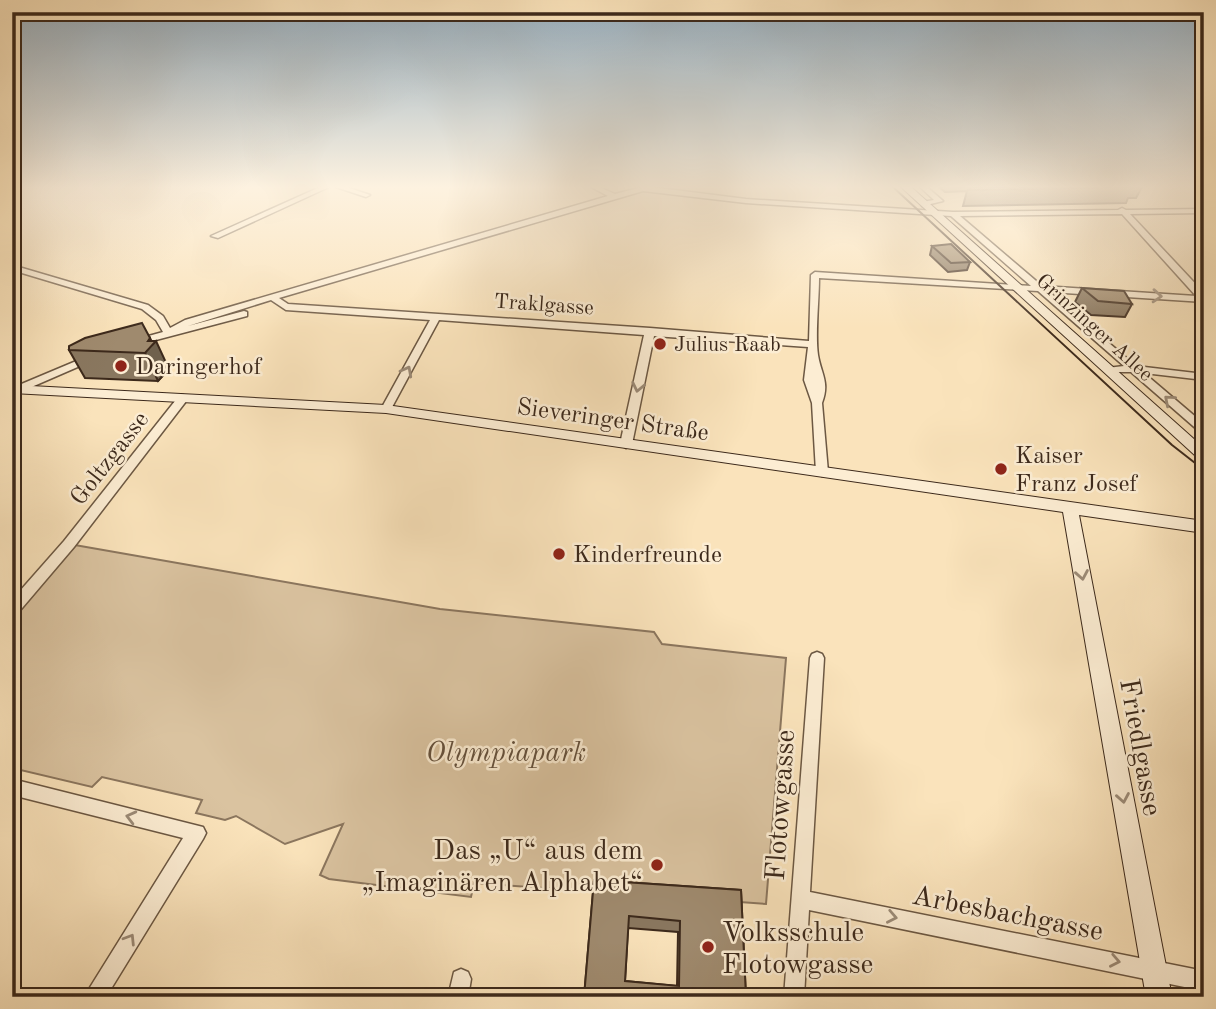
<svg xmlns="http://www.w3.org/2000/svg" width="1216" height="1009" font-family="'Old Standard TT',serif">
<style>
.green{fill:#dac3a0;stroke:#8b765e;stroke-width:2}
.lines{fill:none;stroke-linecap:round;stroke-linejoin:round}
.street-casing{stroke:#6c5843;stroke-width:3}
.secondary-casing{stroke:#3c291b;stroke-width:2}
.street{fill:#fcedd3;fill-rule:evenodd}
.secondary{fill:#fcedd3;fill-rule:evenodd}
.tram{stroke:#3c291b;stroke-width:2}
.wall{fill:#89775f;stroke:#3c291b;stroke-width:2;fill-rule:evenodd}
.shaded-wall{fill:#6f614d;stroke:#3c291b;stroke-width:2}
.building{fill:#9f8a6e;stroke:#3c291b;stroke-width:2;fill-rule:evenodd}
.oneway{stroke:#9c8b77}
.poi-dot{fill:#8f2418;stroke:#fcedd3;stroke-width:2.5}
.labels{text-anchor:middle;stroke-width:5;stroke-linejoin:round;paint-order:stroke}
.far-street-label{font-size:21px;fill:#3c291b;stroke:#fcedd3}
.far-poi-label{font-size:21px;fill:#3c291b;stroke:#fcedd3;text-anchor:start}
.poi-label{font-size:24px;fill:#3c291b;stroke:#fcedd3;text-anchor:start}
.street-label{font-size:24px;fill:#3c291b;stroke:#fcedd3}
.near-street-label{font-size:28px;fill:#3c291b;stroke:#fcedd3}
.near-park-label{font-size:28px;font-style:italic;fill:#64503c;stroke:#fcedd3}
.near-poi-label{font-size:28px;fill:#3c291b;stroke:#fcedd3;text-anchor:end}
</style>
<rect width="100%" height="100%" fill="#fae3bb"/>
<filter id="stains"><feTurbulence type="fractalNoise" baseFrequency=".00286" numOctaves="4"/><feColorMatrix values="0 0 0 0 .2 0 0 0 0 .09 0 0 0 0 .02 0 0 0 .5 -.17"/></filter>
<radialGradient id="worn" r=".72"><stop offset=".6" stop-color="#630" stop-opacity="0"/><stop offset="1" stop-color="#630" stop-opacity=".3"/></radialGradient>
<path class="green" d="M69 544 440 609 654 632 662 644 786 658 766 904 474 883 471 897 329 879 320 875 343 824 285 844 236 816 225 820 196 813 202 800 102 777 92 787 12 768V610Z"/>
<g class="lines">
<defs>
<path id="street" d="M320 187H329L218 238 211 236Z
M336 187H346L370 195 366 197Z
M591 187H599L615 194 642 187H651L746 199 953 212 1118 210 1122 208 1126 210 1204 209V213L1130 214 1204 293V302L1049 292 1136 366 1204 374V380L1144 373 1204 424V433L1200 432 1131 372H1107V368L1124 366 1038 291 819 278C819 300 815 334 818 355 821 374 830 382 822 403L828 472 822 476 816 472 812 403 804 380 808 347 654 336 632 444 626 448 620 444 644 335 439 320 391 409 386 412 381 409 430 320 286 310 271 300 188 326 244 311 247 312V316L137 345 132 342 134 340 163 332 156 320 142 309 12 270V265L148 305 163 316 170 328 185 320 608 196ZM643 191 746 203 951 216 1031 286 815 272 811 275 809 341 650 328 288 304 279 298ZM1122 214 1196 296 1042 286 960 216Z
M920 187H927L943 201 922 206V202L934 200Z
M93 354 96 355V359L20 392H12V388Z
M183 395 188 398 187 400 74 547 17 614 12 615V600L64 541 179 396Z
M817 652 822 654 824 658 810 892 1204 971V991L809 910 804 997H784L810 658 812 654Z
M12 779 203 827 206 833 203 839 106 997H84L183 838 12 795Z
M461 969 468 972 471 979 468 997H448L454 972Z"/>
<path id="secondary" d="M901 187H911L1204 448V461L1199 459Z
M12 385 386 405 1204 521V533L1079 515 1172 997H1146L1063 512 386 413 12 393Z"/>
</defs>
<use href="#street" class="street-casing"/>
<use href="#secondary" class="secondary-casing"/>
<use href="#street" class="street"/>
<use href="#secondary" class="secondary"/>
<path class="tram" d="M893 187 1172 445 1204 470"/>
</g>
<path class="wall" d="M939 187H1142L1136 198H1128L1126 203 963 206 967 191 945 192Z
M932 246 970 262 967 270 948 272 930 255Z
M1082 288 1132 304 1125 317 1091 315 1075 302Z
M152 341 169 369 158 381 85 378 69 350Z
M594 880 741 890 746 997H584ZM628 928 678 932 677 986 625 981Z"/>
<path class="shaded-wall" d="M150 338 153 344 156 341 169 369 158 381 145 353 148 341Z"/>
<path class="building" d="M972 187H1134L968 190Z
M951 244 970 262 951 263 932 246Z
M1082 288 1124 291 1132 304 1098 301Z
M142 323 150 338 148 341H156L145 353 69 350V346L85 338Z
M594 880 741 890 746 997H584ZM629 916 680 921 679 986 625 981Z"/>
<defs><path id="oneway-chevron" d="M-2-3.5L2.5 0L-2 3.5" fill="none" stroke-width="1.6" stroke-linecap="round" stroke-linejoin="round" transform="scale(1.75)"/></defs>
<g class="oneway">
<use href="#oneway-chevron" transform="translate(1157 296) rotate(4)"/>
<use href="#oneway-chevron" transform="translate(407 371) rotate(-62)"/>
<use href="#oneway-chevron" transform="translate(638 387) rotate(102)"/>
<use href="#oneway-chevron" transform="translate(1169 400) rotate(-139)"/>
<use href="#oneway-chevron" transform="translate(1082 575) rotate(80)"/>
<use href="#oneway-chevron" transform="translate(1123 798) rotate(80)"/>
<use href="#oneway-chevron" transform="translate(131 817) rotate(-166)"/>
<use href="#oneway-chevron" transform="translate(892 917) rotate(11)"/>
<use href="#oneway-chevron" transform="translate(130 939) rotate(-58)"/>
<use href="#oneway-chevron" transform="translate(1115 961) rotate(11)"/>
</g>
<linearGradient id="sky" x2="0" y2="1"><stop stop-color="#95aec0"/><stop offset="0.57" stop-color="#fdf2e0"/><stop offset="1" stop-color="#fdf2e0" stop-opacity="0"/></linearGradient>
<rect width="1216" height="328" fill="url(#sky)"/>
<g class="poi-dot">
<circle cx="660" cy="344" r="7"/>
<circle cx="121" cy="366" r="7"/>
<circle cx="1001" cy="469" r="7"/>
<circle cx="559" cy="554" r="7"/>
<circle cx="657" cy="865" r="7"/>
<circle cx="708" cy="947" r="7"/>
</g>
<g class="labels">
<g class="far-street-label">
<text transform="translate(544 304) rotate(4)" y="7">Traklgasse</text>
<text transform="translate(1095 327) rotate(42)" y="7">Grinzinger Allee</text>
</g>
<g class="far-poi-label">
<text x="674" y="351">Julius Raab</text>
</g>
<g class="poi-label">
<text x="135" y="374">Daringerhof</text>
<text x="1015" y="463">Kaiser<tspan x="1015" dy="28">Franz Josef</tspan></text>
<text x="573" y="562">Kinderfreunde</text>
</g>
<g class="street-label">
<text transform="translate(613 419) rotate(8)" y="8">Sieveringer Straße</text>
<text transform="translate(109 458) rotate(-52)" y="8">Goltzgasse</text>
</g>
<g class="near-street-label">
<text transform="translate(1142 747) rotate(80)" y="10">Friedlgasse</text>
<text transform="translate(779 805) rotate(-86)" y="10">Flotowgasse</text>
<text transform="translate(1008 912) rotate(11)" y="10">Arbesbachgasse</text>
</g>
<g class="near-park-label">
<text x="506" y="761">Olympiapark</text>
</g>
<g class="near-poi-label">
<text x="643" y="859">Das „U“ aus dem<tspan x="643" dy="32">„Imaginären Alphabet“</tspan></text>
<text x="722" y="941" text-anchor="start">Volksschule<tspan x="722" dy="32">Flotowgasse</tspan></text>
</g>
</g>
<rect width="1216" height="1009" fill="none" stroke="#fae3bb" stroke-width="42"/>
<rect x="14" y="14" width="1188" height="981" fill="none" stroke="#3c291b" stroke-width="3.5"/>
<rect x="21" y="21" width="1174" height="967" fill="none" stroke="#3c291b" stroke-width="2"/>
<rect width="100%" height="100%" filter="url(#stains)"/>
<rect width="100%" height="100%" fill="url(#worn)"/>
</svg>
